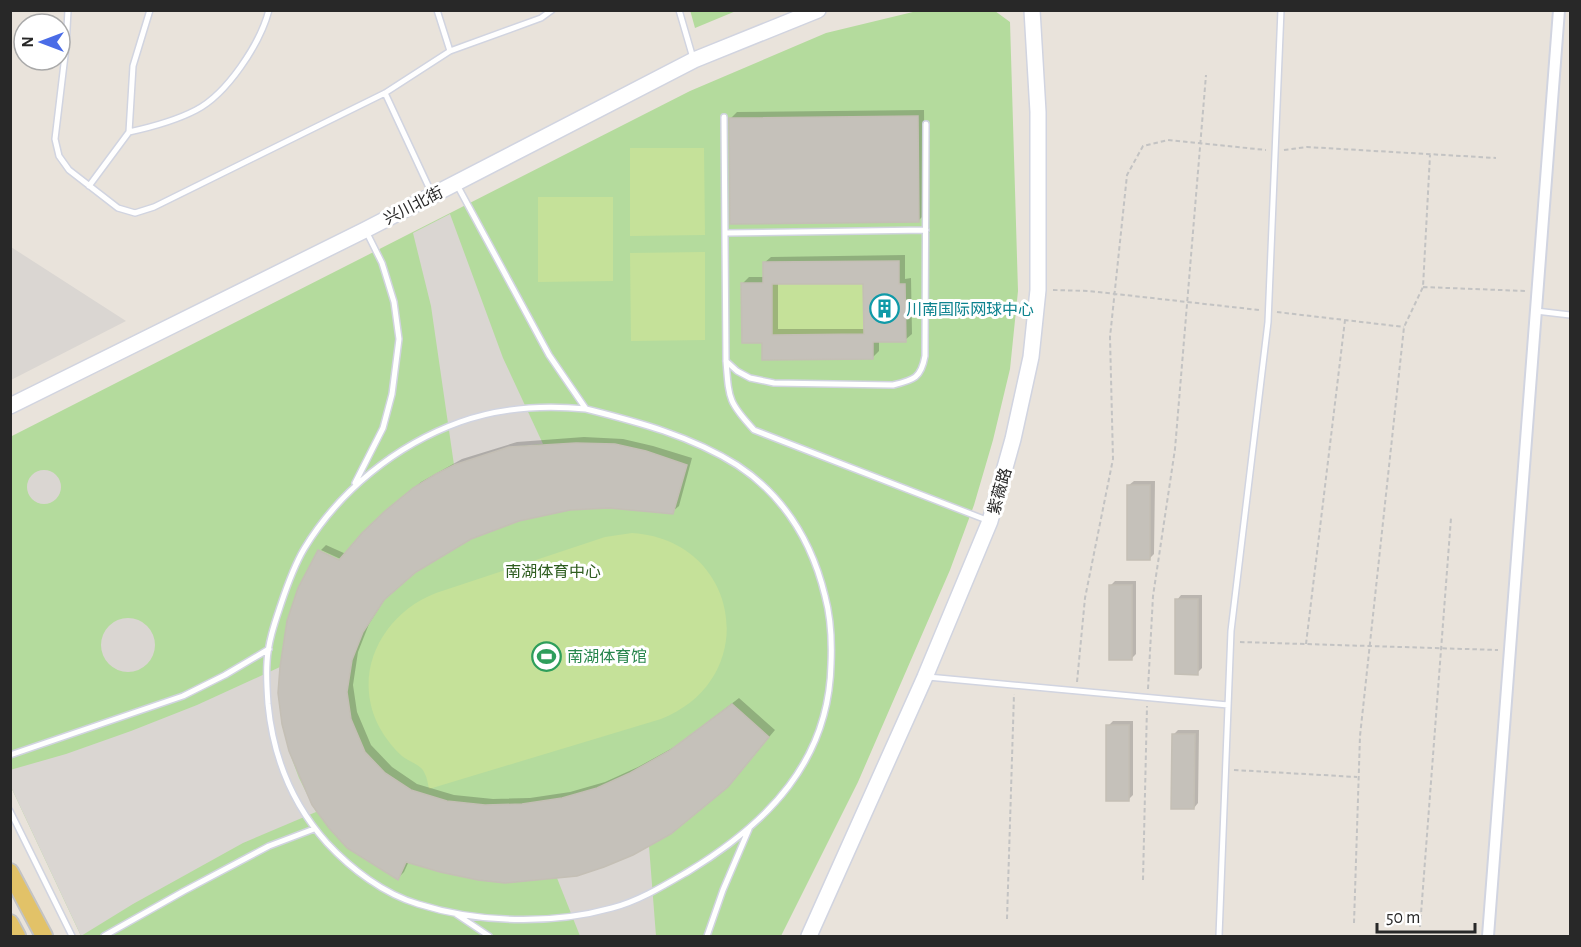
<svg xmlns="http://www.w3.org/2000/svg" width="1581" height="947" font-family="'Alegreya Sans','Noto Sans SC',sans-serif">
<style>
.green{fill:#b4db9d}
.pitch{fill:#c5e199}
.plaza{fill:#dad6d2}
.shadow{fill:#0003;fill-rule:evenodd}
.building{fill:#c5c1ba;stroke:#c4bfb5;stroke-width:1.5;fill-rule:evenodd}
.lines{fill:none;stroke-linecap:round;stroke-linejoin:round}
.lane-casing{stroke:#d1d4e0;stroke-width:8}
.street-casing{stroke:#d1d4e0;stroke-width:14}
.secondary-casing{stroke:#d1d4e0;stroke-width:18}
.primary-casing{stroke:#c3c3c3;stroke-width:20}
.path{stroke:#c3c3c3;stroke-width:2;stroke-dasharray:4.5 3;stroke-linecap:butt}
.lane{stroke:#fff;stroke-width:5}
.street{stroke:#fff;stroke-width:10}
.secondary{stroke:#fff;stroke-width:15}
.primary{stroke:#e2c268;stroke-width:16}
.labels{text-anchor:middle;stroke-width:6;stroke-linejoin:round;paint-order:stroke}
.street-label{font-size:16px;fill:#282828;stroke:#fff}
.culture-label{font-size:16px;fill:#0d838f;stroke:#fff;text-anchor:start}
.park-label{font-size:16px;fill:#2f5d20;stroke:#fff}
.leisure-label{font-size:16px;fill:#27864d;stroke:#fff;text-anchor:start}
</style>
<rect width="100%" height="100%" fill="#e9e3db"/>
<path class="green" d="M690 10H736V11L695 28Z
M917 11H995L1010 22 1018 291 1010 369 993 440 974 505 950 570 858 782 781 936H81L11 787 10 437 690 91 826 33Z"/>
<path class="pitch" d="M630 148H704L705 235 630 236Z
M538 197H613V281L538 282Z
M705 252V340L631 341 630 253Z
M772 284H863L864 334 772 335Z
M632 533C741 540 763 679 661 719L429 789C428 784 427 777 424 772 421 765 408 761 402 756 395 750 389 742 384 735 348 680 379 615 436 593L605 537Z"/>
<path class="plaza" d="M450 214 503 358 543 444 509 447 454 465 431 306 413 233Z
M11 247 126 321 11 380Z
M27 487a17 17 0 1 1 34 0a17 17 0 1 1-34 0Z
M101 645a27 27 0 1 1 54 0a27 27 0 1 1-54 0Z
M280 667 278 693 282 724 289 751 299 778 316 812 243 843 133 904 81 936 11 787 10 770 66 754 131 731 197 705Z
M649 846 656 936H580L557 878 577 876 604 867Z"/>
<path class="shadow" d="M924 110 925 214 919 220 730 119 737 112Z
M905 255V279L911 278 912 334 905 340H879V351L872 358 763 341 742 284 749 277H764V263L771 257ZM865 282V329H778V283Z
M584 437 623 439 653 446 692 458 679 506 672 512 609 506 570 509 518 520 470 538 415 571 388 594 369 624 358 652 353 685 357 712 371 745 392 767 417 784 454 795 493 799 530 798 570 792 605 782 638 767 678 745 739 698 775 730 734 779 409 861 404 872 398 878 284 724 347 562 321 550 326 545 346 554 370 526 421 482 462 459 517 442Z
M1134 481H1155L1154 554 1149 559 1129 485Z
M1115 581H1136V654L1131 659 1110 586Z
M1181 595H1202V668L1197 673 1177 600Z
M1113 721H1133V795L1129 799 1108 726Z
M1178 730H1199L1198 803 1194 808 1173 735Z"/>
<path class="building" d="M918 116 919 222 730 224 729 118Z
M899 261V284H905L906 342H873V359L762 360V343H742L741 283H763V262ZM772 284H863L864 334 772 335Z
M576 443 615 444 646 451 687 465 673 514 609 508 570 510 519 521 471 539 416 572 384 600 363 632 352 660 347 692 351 719 365 752 385 773 411 790 447 801 485 805 522 804 562 798 597 788 630 773 669 751 732 704 769 737 728 787 671 834 633 855 604 867 577 876 505 883 478 880 440 872 406 862 398 880 347 848 329 828 312 805 289 751 282 724 278 693 280 667 287 621 298 588 318 550 339 560 362 533 385 511 413 488 436 474 454 465 509 447Z
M1127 485H1150V560H1127Z
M1109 585H1132V660H1109Z
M1175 599H1198V675L1175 674Z
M1106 725H1129V801H1106Z
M1172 734H1195L1194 809H1171Z"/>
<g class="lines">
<defs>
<path id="lane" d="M68 10 66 47 55 139 59 156 69 170 118 208 135 213 154 207 385 93 450 51 541 18 552 10
M437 10 450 51
M679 10 693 58
M385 93 432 194
M724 117 726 361C729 399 728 402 754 430L989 521
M129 132C152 127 175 121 196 110 227 94 260 44 269 10
M456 183 549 355 586 409C638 422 691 436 737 465 784 496 812 542 825 596 831 618 832 641 831 664 829 761 768 823 689 871 665 885 639 901 612 908 551 925 478 923 418 904 384 894 351 869 327 843 292 804 273 756 268 704 267 690 266 676 267 662 268 642 275 622 281 604 287 586 294 566 304 549 339 491 396 445 460 422 499 408 544 405 586 409
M89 186 129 132 133 66 150 10
M725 233 926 230
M1536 311 1570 315
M726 361 737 371 750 378 774 383 893 385C914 380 921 378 925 356L926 124
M355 483 383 428 392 394 399 339 394 302 382 263 366 231
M928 677 1228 705
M10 755 183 696 225 675 269 649
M10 811 72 936
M456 914 489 936
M104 936 184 891 269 846 314 829
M707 936 723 890 749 829
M1219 936 1231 631 1268 322 1281 10"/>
<path id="street" d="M1488 936 1559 10"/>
<path id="secondary" d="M10 406 365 230 694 60 818 10
M809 936 925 677 990 521 1013 439 1031 357 1038 290V112L1032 10"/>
<path id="primary" d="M10 872 44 936
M10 923 17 936"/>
</defs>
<use href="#lane" class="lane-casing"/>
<use href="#street" class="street-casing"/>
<use href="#secondary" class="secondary-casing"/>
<use href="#primary" class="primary-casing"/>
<path class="path" d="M1284 150 1307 147 1496 158
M1423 287 1525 291
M1053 290 1089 291 1259 310
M1277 312 1404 327
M1240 642 1498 650
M1306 644 1345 320
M1077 682 1085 598 1113 459 1110 337 1127 175 1143 146 1168 140 1266 150
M1148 689 1153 596 1175 449 1206 75
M1234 770 1357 777
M1143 880 1147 706
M1007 919 1014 694
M1354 923 1360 736 1404 327 1423 287 1430 155
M1420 927 1451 518"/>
<use href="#lane" class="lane"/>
<use href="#street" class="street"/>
<use href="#secondary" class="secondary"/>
<use href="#primary" class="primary"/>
</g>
<defs>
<symbol id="building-ring" viewBox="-11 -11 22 22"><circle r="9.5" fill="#fff" stroke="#0f9aa8" stroke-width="1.5"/><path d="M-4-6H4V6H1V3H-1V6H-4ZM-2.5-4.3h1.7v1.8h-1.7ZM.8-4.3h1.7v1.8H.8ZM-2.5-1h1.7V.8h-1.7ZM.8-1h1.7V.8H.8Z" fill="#0f9aa8"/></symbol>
<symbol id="stadium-ring" viewBox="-11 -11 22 22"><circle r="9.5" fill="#fff" stroke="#2e9e5b" stroke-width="1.5"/><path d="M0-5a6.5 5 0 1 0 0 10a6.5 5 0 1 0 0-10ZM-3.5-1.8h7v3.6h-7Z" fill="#2e9e5b"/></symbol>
</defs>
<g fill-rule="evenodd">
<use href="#building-ring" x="868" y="292" width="33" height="33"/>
<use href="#stadium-ring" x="530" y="640" width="33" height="33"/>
</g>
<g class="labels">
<g class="street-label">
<text transform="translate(413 205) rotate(-27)" y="6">兴川北街</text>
<text transform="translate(999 491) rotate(-74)" y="6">紫薇路</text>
</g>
<g class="culture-label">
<text x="906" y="315">川南国际网球中心</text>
</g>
<g class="park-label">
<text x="553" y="577">南湖体育中心</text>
</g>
<g class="leisure-label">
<text x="567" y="662">南湖体育馆</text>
</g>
</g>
<rect width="1581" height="947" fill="none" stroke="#282828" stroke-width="24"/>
<g transform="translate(42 42) rotate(270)"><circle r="28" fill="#ffffff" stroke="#a9a9a9" stroke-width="1.5"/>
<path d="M0-4.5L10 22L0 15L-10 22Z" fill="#4a6ce7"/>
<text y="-9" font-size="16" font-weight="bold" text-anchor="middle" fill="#282828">N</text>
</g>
<path d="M1377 923v9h98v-9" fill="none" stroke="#282828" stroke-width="3"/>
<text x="1386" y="923" font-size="18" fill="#282828" stroke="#ffffff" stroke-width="4.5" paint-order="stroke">50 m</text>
</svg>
